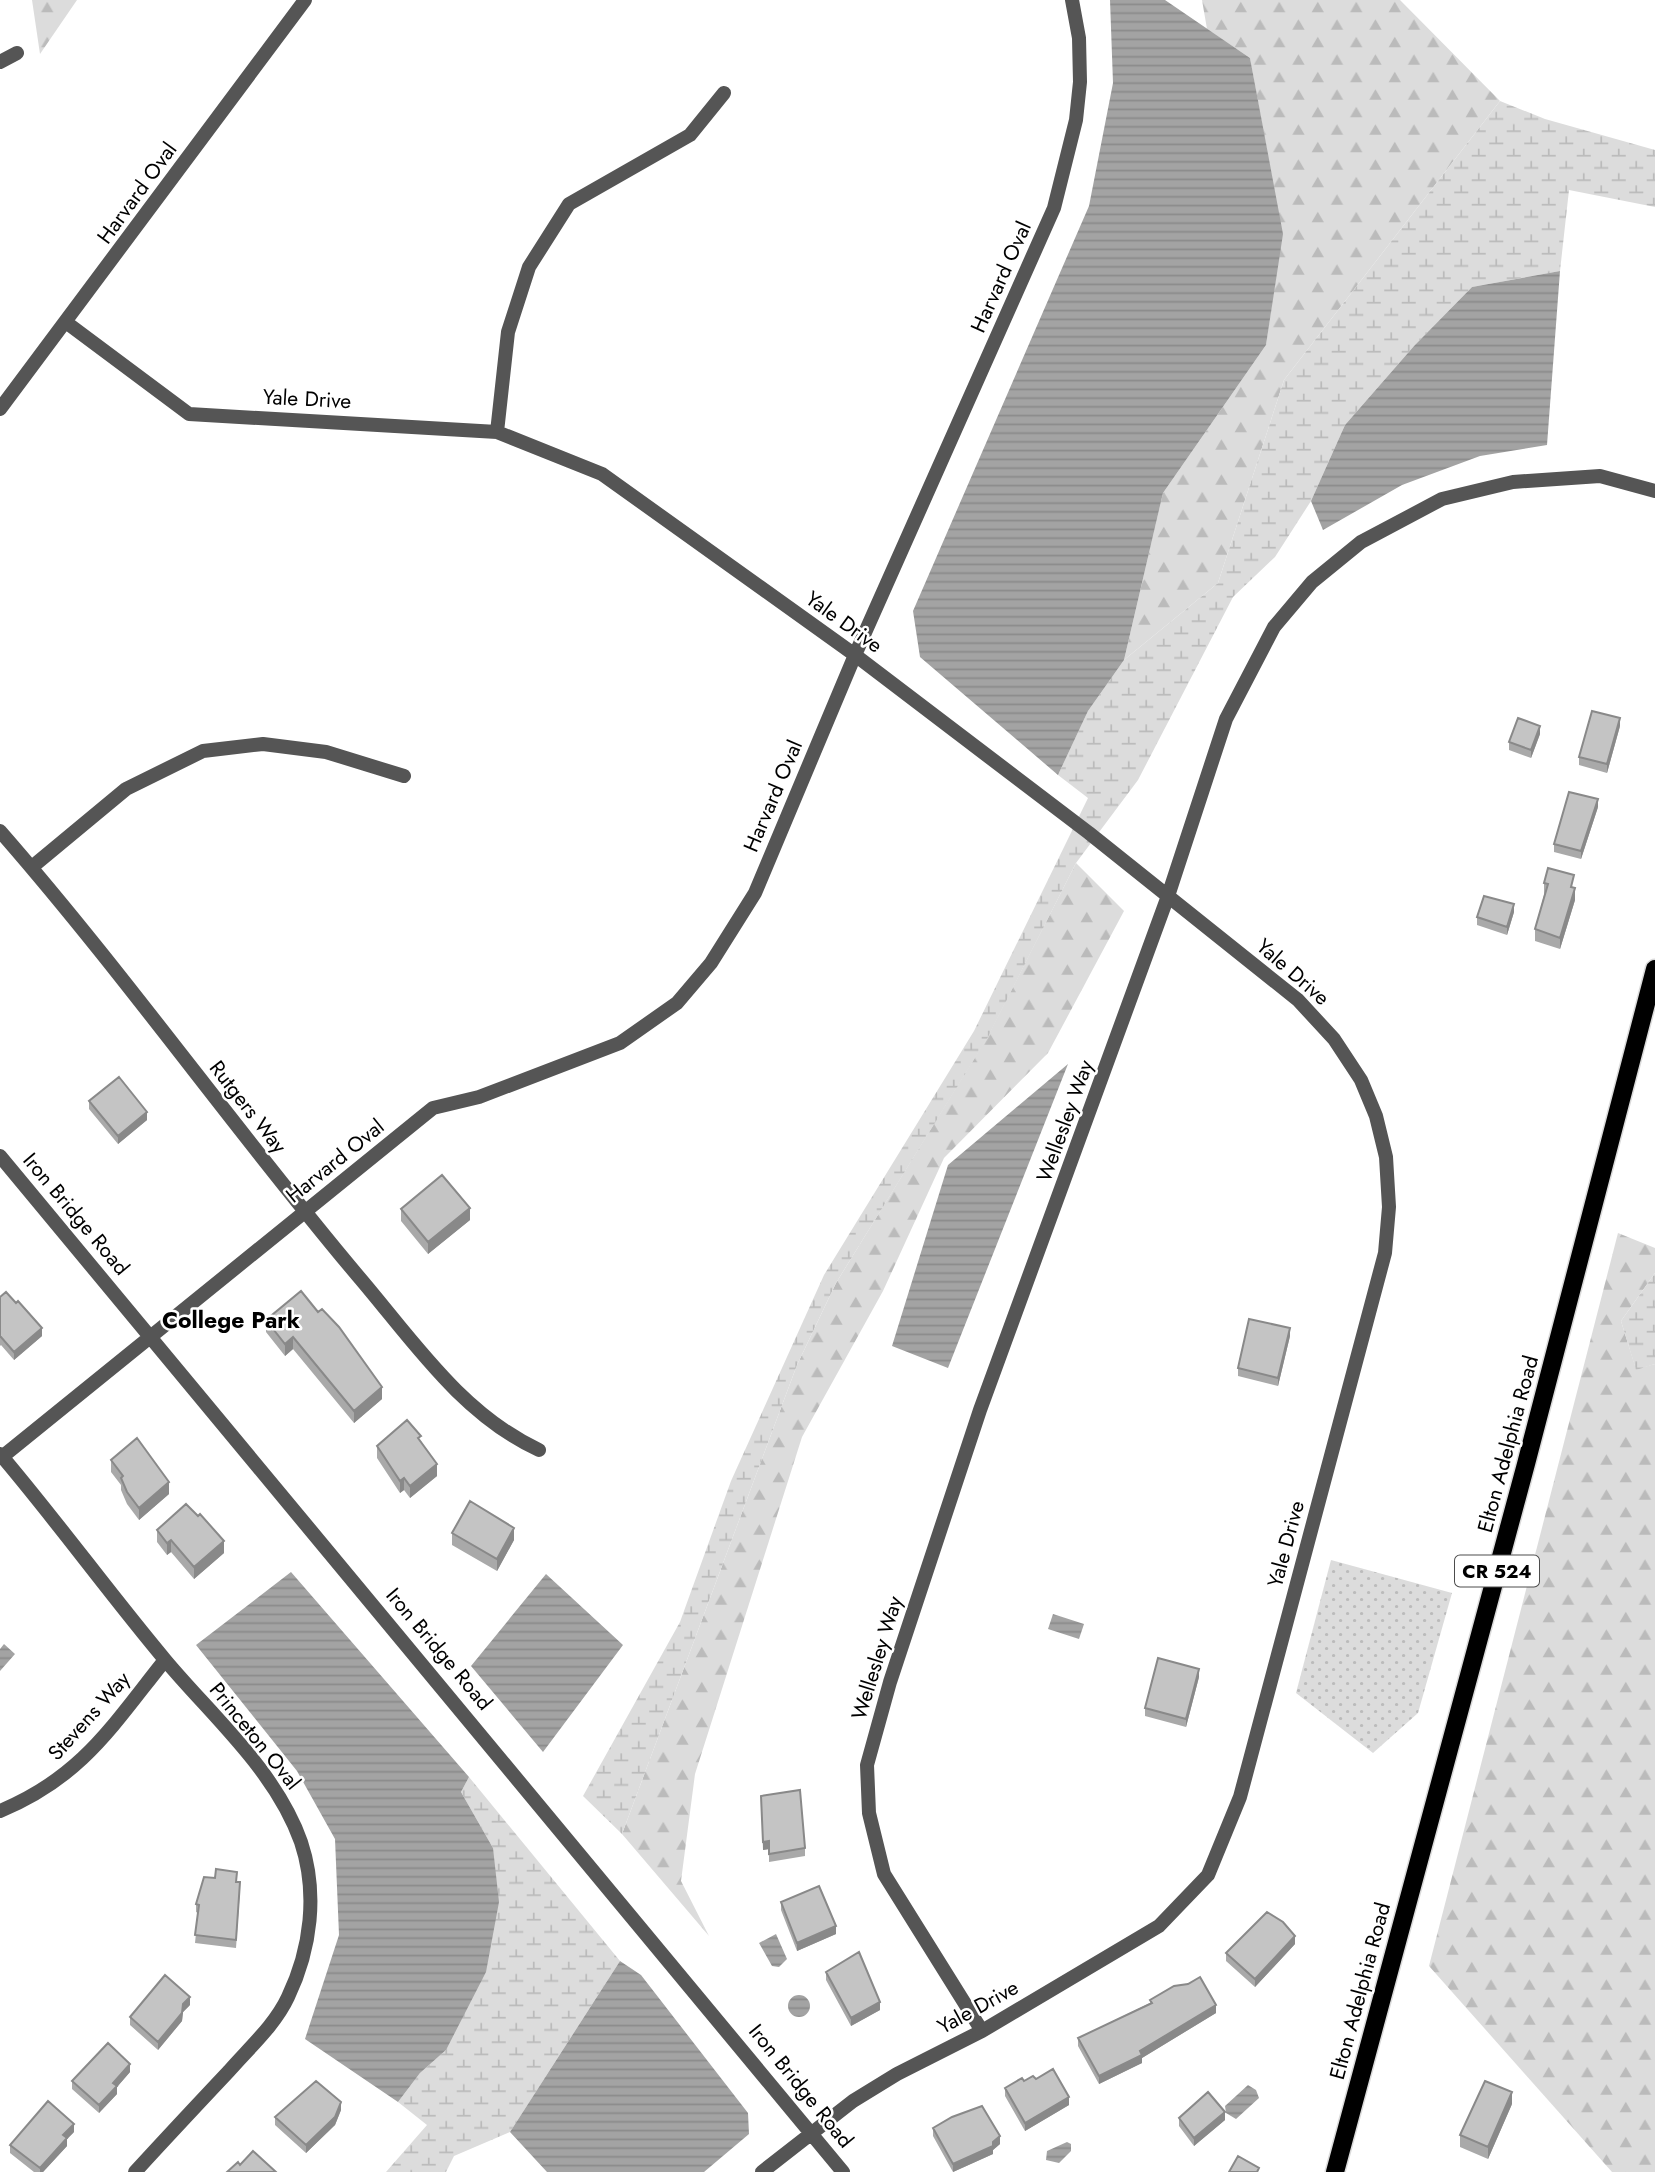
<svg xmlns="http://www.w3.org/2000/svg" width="1655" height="2172" font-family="Jost,sans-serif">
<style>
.grass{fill:url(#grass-dots)}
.forest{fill:url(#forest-firs)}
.wetland{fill:url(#wetland-marsh)}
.water{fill:url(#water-rules)}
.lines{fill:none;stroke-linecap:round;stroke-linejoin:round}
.primary-casing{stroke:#dbdbdb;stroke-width:21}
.street{stroke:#555;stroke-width:14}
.primary{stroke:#000;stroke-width:18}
.wall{fill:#a9a9a9}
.shaded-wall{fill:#898989}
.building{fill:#c4c4c4;stroke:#898989;stroke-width:2}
.labels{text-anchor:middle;stroke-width:5;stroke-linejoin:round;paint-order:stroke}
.shield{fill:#fff;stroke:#4c4c4c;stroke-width:2}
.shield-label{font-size:19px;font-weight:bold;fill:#000}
.street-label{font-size:21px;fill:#000;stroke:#fff}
.neighbourhood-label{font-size:23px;font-weight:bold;fill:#000;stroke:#fff}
</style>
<defs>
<pattern id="grass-dots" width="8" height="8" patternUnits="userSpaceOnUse" patternTransform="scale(1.75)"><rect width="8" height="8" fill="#dcdcdc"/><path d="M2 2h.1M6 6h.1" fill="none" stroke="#bbb" stroke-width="1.8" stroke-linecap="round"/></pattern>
<pattern id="forest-firs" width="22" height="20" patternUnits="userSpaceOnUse" patternTransform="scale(1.75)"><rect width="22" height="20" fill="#dcdcdc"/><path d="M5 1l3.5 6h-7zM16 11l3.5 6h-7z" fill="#bbb"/></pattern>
<pattern id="wetland-marsh" width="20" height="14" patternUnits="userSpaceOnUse" patternTransform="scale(1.75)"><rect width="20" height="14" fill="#dcdcdc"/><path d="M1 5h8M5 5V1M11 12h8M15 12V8" fill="none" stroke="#bbb"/></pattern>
<pattern id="water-rules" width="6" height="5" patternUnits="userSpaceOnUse" patternTransform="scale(1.75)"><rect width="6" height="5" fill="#a3a3a3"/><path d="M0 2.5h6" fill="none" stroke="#8b8b8b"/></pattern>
</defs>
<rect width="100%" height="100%" fill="#fff"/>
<path class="grass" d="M1331 1560 1452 1593 1418 1713 1373 1753 1296 1693Z"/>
<path class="forest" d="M32 0H77L40 54Z
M1202 0H1400L1500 101 1284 380 1218 583 1124 660 1163 493 1266 345 1282 234 1250 58 1207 29Z
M1076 863 1124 911 1048 1053 944 1158 883 1291 802 1437 695 1774 681 1881 709 1936 622 1834 797 1365 836 1283 988 1036Z
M1618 1233 1655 1248V1273L1621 1321 1636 1369 1655 1364V2172H1612L1429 1966Z"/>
<path class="wetland" d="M1500 101 1545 119 1655 150V207L1569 190 1560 271 1472 287 1414 346 1345 425 1311 501 1275 557 1233 597 1138 780 1076 863 988 1037 836 1283 797 1365 622 1834 583 1796 680 1622 731 1481 824 1275 974 1031 1088 798 1058 775 1088 711 1124 660 1218 583 1284 380Z
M1655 1273V1364L1636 1370 1621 1321Z
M469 1777 620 1961 510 2132 454 2156 446 2172H386L427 2125 398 2102 420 2073 446 2050 493 1848 461 1792Z"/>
<path class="water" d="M1110 0H1165L1250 58 1283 234 1266 345 1163 493 1124 660 1088 711 1058 775 920 657 913 611 1089 206 1113 83Z
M1560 271 1547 445 1480 456 1402 485 1323 530 1311 501 1345 425 1414 346 1472 287Z
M1068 1064 948 1368 892 1346 948 1165Z
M291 1572 469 1777 461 1792 493 1848 499 1902 486 1972 446 2050 420 2073 398 2102 305 2039 339 1935 335 1839 297 1771 196 1645Z
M546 1574 623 1645 543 1752 471 1666Z
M1053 1614 1084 1624 1079 1639 1048 1629Z
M4 1644 15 1654 0 1671V1649Z
M776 1934 787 1959 779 1967 772 1966 759 1943Z
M620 1961 641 1975 748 2113 749 2134 704 2172H547L510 2132Z
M788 2006a11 11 0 1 1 22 0a11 11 0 1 1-22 0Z
M1248 2085 1256 2090 1259 2098 1236 2119 1226 2113 1225 2106Z
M1067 2142 1071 2144V2151L1059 2163 1046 2160 1047 2151Z"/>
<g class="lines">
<defs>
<path id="primary" d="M1335 2172 1526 1464 1655 969"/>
</defs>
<use href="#primary" class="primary-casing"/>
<path class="street" d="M0 62 17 53
M67 323 189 414 497 432 602 474 855 655 1089 833 1298 1000 1334 1039 1361 1080 1376 1116 1386 1157 1389 1207 1385 1253 1240 1797 1208 1875 1159 1926 982 2031 897 2074 853 2101 762 2172
M0 409 305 0
M497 432 508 332 529 267 569 204 690 135 724 93
M0 831C125 974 235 1130 358 1276 412 1339 461 1414 539 1450
M32 867 126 789 203 751 263 744 326 752 404 776
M0 1156 843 2172
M0 1454C57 1521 109 1593 166 1661 213 1717 276 1771 301 1842 318 1893 311 1949 288 1997 275 2025 249 2048 229 2071 197 2105 166 2138 135 2172
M2 1457 433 1108 479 1097 620 1043 677 1003 711 963 755 893 855 655 1054 208 1076 120 1080 82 1079 38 1072 0
M0 1811C82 1777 112 1726 165 1660
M982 2031 884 1874 869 1813 867 1765 890 1682 980 1410 1168 896 1226 719 1274 627 1312 582 1361 542 1442 499 1513 482 1600 476 1655 491"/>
<use href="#primary" class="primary"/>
</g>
<path class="wall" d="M1620 726 1607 773 1579 765V757Z
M1540 734 1531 758 1509 750V742Z
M1598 807 1581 859 1554 852V844Z
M1544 883 1573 888 1575 900 1560 949 1535 941V929L1544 895Z
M1514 912 1507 935 1477 925V917Z
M89 1101 147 1120 118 1144 89 1109Z
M401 1209 470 1220 428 1254 401 1221Z
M0 1297 16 1303 42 1336 14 1360 1 1345 0 1346Z
M318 1312 382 1399 354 1423 293 1349 285 1356 266 1332V1320Z
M1290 1336 1278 1386 1238 1376V1368Z
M421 1441 437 1476 410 1498 404 1490 400 1493 377 1458V1446Z
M111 1460 169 1494 139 1520 127 1504 121 1490V1485L111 1472Z
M157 1530 224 1553 194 1579 171 1552 167 1555 157 1542Z
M452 1533 514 1540 497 1571 452 1545Z
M1199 1677 1186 1727 1145 1716V1708Z
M761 1796 805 1848V1856L769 1862V1849L763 1850Z
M237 1882 240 1890 236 1948 195 1943 198 1913 196 1912V1904Z
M781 1902 836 1934 797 1951 781 1910Z
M1295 1944 1255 1987 1226 1961V1953Z
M826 1972 880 2010 851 2026 826 1980Z
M1150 2000 1216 2013 1142 2058V2063L1099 2084 1078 2046V2038L1150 2003Z
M190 2005 183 2012 182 2021 158 2050 130 2025V2017Z
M130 2072 117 2087V2094L99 2113 72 2089V2081Z
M1036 2079 1069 2105 1025 2131 1005 2096V2088L1024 2081Z
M1512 2104 1488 2159 1460 2147V2135Z
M341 2110 335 2125 306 2153 275 2125V2117Z
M1179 2118 1225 2120 1194 2146 1179 2126Z
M933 2128 1000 2144 993 2150V2154L953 2172 933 2136Z
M74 2132 67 2139V2146L43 2172H34L10 2153V2145Z"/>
<path class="shaded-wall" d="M1620 718V726L1607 773V764Z
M1540 726V734L1531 758V750Z
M1598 799V807L1581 859V851Z
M1575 888V900L1560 949V938Z
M1514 904V912L1507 935V927Z
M147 1112V1120L118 1144V1136Z
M470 1208V1220L428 1254V1242Z
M42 1328V1336L14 1360V1352Z
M1290 1328V1336L1278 1386V1378Z
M293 1337V1349L285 1356V1344Z
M382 1387V1399L354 1423V1411Z
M437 1464V1476L410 1498V1486Z
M404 1478V1490L400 1493V1481Z
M169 1482V1494L139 1520V1508Z
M514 1528V1540L497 1571V1559Z
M171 1540V1552L167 1555V1543Z
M224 1541V1553L194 1579V1567Z
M1199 1669V1677L1186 1727V1719Z
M769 1841V1849L763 1850V1842Z
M836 1926V1934L797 1951V1943Z
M1295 1936V1944L1255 1987V1979Z
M190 1997V2005L183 2012 182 2021 158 2050V2042L183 2004Z
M880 2002V2010L851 2026V2018Z
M1216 2005V2013L1142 2058V2063L1099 2084V2076Z
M130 2064V2072L117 2087V2094L99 2113V2105L113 2083Z
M1512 2092V2104L1488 2159V2147Z
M1069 2097V2105L1025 2131V2123Z
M341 2102V2110L335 2125 306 2153V2145Z
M1225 2112V2120L1194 2146V2138Z
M74 2124V2132L67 2139V2146L43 2172H40V2168L63 2135Z
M1000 2136V2144L993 2150V2142Z
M993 2146V2154L953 2172V2164Z"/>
<path class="building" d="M1592 711 1620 718 1607 764 1579 757Z
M1518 718 1540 726 1531 750 1509 742Z
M1569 792 1598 799 1581 851 1554 844Z
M1548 868 1574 875 1571 887 1575 888 1560 938 1535 929 1548 884 1544 883Z
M1484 896 1514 904 1507 927 1477 917Z
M119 1077 147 1112 118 1136 89 1101Z
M442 1175 470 1208 428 1242 401 1209Z
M301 1291 318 1312 322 1309 339 1327 382 1387 354 1411 293 1337 285 1344 266 1320Z
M6 1292 16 1303 18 1301 42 1328 14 1352 1 1337H0V1297Z
M1249 1319 1290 1328 1278 1378 1238 1368Z
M407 1420 421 1436 418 1438 437 1464 410 1486 404 1478 400 1481 377 1446Z
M137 1438 169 1482 139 1508 127 1492 121 1478 123 1476 111 1460Z
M470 1501 514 1528 497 1559 452 1533Z
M186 1504 198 1516 200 1514 224 1541 194 1567 171 1540 167 1543 157 1530Z
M1158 1658 1199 1669 1186 1719 1145 1708Z
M800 1790 805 1848 769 1854V1841L763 1842 761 1796Z
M216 1869 237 1872 236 1882H240L236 1940 195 1935 199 1905 196 1904 204 1877 215 1878Z
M819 1886 836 1926 797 1943 781 1902Z
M1267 1912 1283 1922 1295 1936 1255 1979 1226 1953Z
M859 1952 880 2002 851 2018 826 1972Z
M165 1975 190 1997 183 2004 182 2013 158 2042 130 2017Z
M1200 1977 1216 2005 1140 2051 1142 2055 1099 2076 1078 2038 1152 2003 1150 2000 1174 1986 1188 1984Z
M108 2043 130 2064 113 2083 117 2086 99 2105 72 2081Z
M1053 2069 1069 2097 1025 2123 1005 2088 1022 2078 1024 2081 1033 2076 1036 2079Z
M316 2081 341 2102 335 2117 306 2145 275 2117Z
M1485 2081 1512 2092 1488 2147 1460 2135Z
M1208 2092 1225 2112 1194 2138 1179 2118Z
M48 2101 74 2124 63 2135 67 2138 40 2168 10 2145Z
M982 2106 1000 2136 993 2142V2146L953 2164 933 2128 952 2117Z
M253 2151 276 2172H227L238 2162 240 2165Z
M1238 2156 1259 2168 1257 2172H1229Z"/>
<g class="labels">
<rect class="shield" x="1455" y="1555.5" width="84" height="31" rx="5"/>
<g class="shield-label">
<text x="1497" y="1578">CR 524</text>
</g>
<g class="street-label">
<text transform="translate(137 193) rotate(-54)" y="7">Harvard Oval</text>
<text transform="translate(1001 277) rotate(-66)" y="7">Harvard Oval</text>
<text transform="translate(307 399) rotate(3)" y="7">Yale Drive</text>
<text transform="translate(844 622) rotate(36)" y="7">Yale Drive</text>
<text transform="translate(773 796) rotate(-67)" y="7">Harvard Oval</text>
<text transform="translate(1293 972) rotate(41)" y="7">Yale Drive</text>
<text transform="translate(248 1107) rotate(52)" y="7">Rutgers Way</text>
<text transform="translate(1065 1121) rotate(-70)" y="7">Wellesley Way</text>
<text transform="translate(335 1161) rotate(-39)" y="7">Harvard Oval</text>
<text transform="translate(76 1214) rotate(50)" y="7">Iron Bridge Road</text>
<text transform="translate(1508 1444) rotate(-75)" y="7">Elton Adelphia Road</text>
<text transform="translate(1286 1544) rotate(-75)" y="7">Yale Drive</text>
<text transform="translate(439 1649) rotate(50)" y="7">Iron Bridge Road</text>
<text transform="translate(877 1658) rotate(-73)" y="7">Wellesley Way</text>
<text transform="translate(89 1716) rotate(-48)" y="7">Stevens Way</text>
<text transform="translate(255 1736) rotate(51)" y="7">Princeton Oval</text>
<text transform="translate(1360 1991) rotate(-75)" y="7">Elton Adelphia Road</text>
<text transform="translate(978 2007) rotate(-29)" y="7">Yale Drive</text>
<text transform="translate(801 2086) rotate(51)" y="7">Iron Bridge Road</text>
</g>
<g class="neighbourhood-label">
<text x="231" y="1328">College Park</text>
</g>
</g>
</svg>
